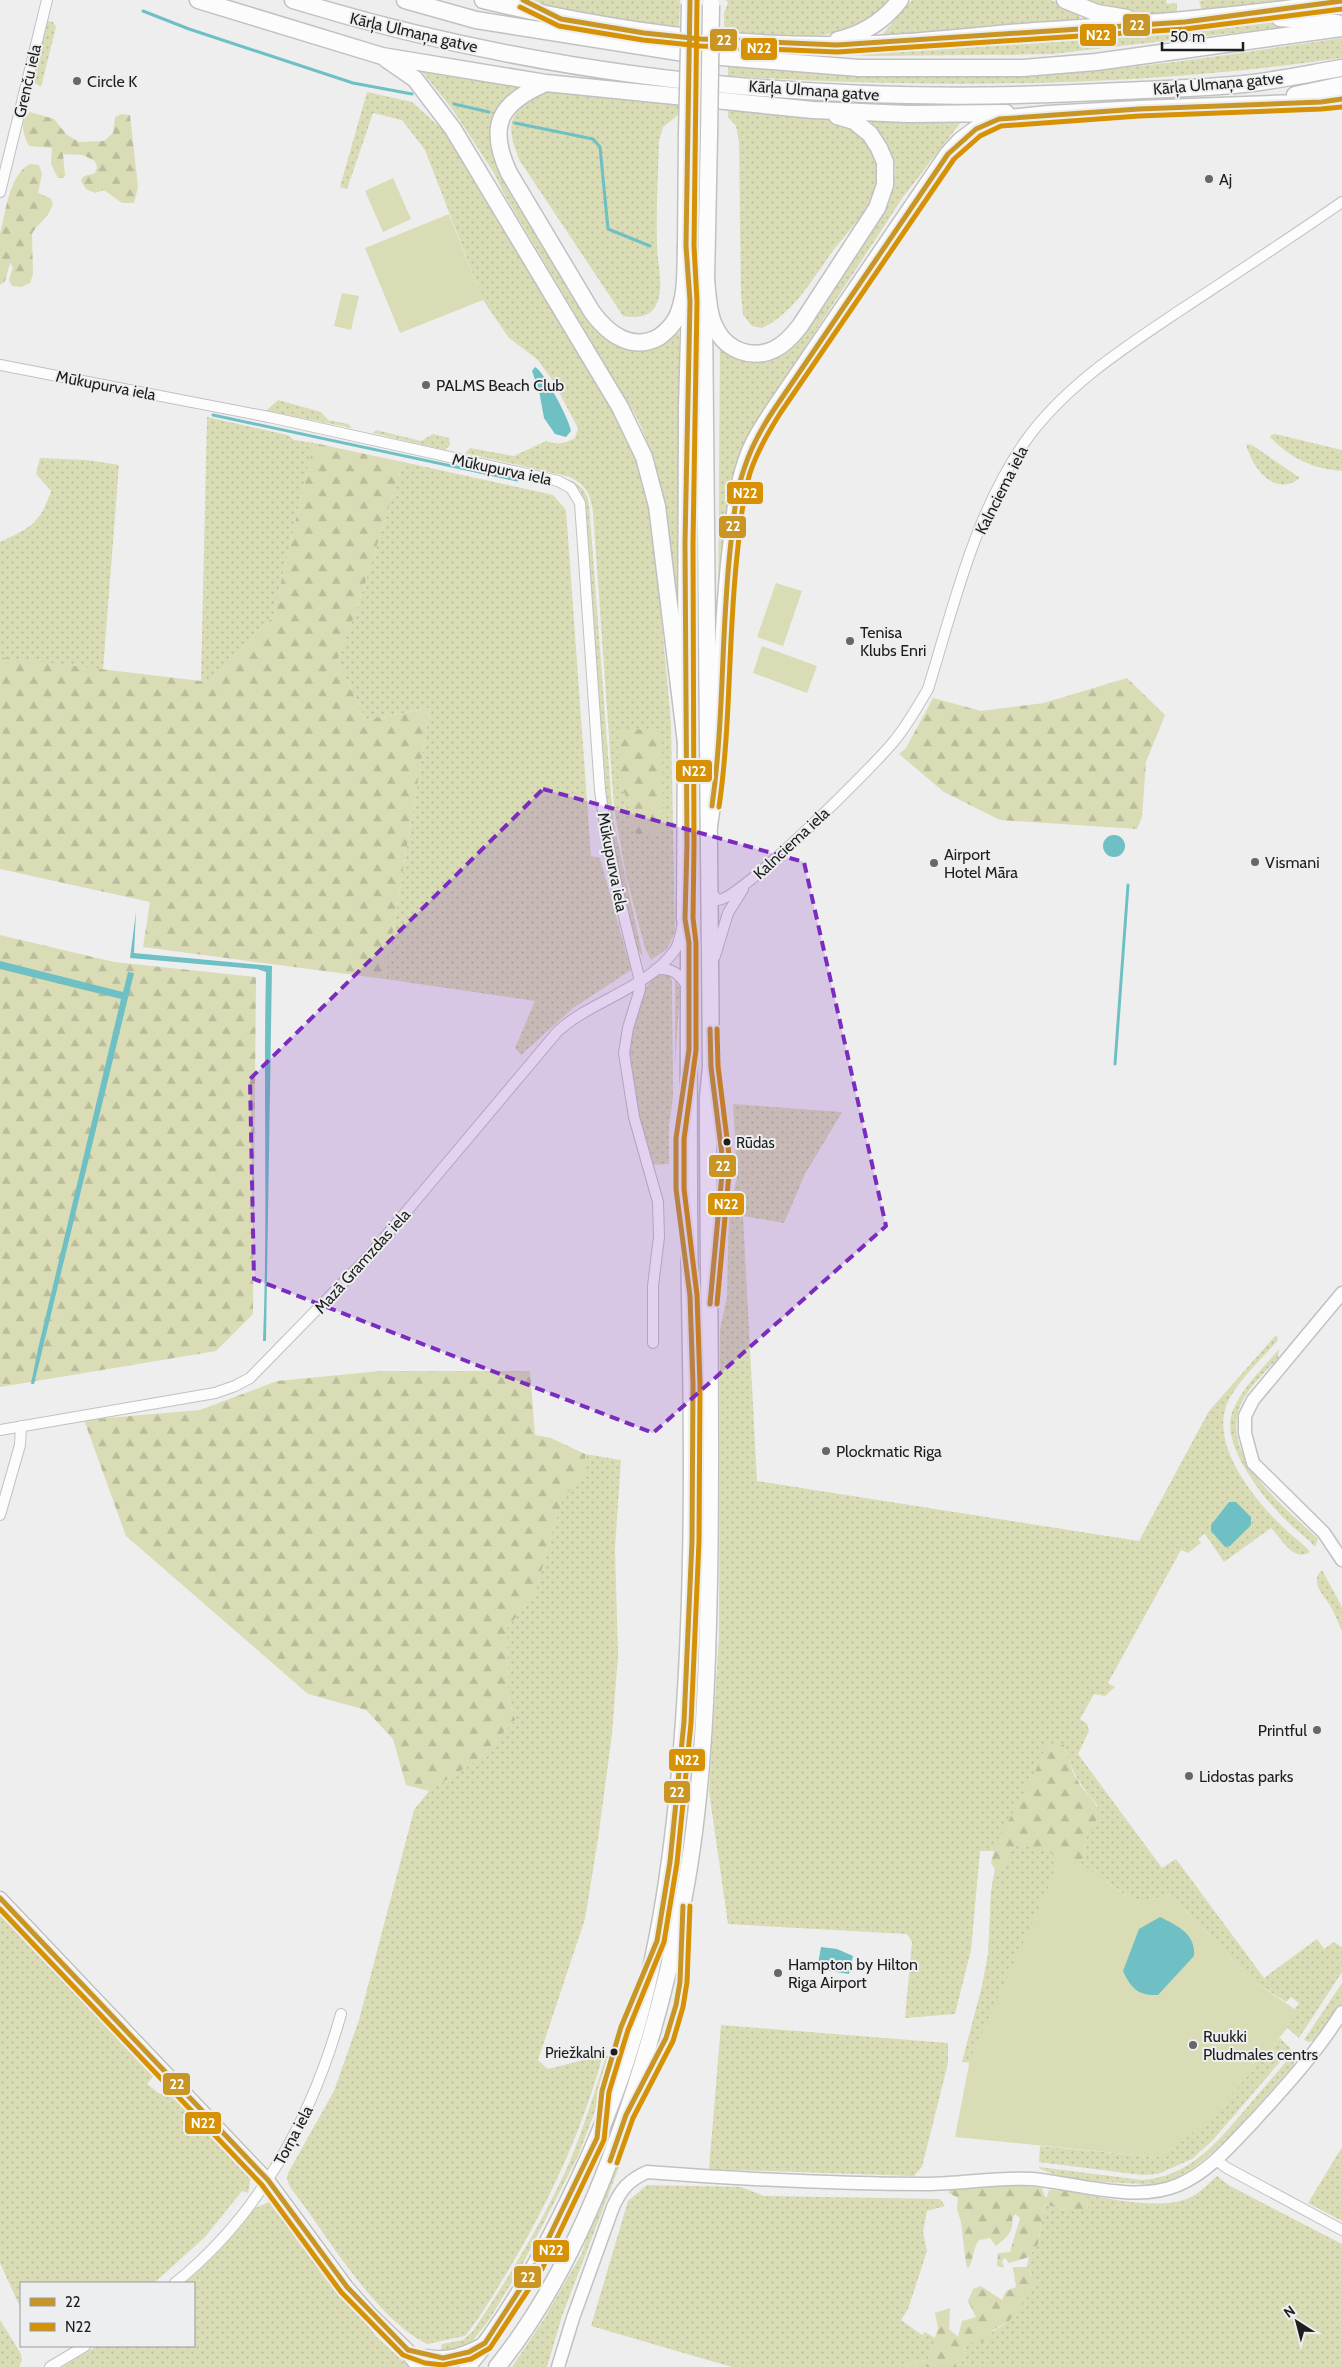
<svg xmlns="http://www.w3.org/2000/svg" width="1342" height="2367" font-family="Cabin,sans-serif">
<style>
.grass{fill:url(#grass-dots);fill-rule:evenodd}
.forest{fill:url(#forest-firs)}
.garden{fill:#d9dcb5}
.water{fill:#6ec0c4}
.lines{fill:none;stroke-linecap:round;stroke-linejoin:round}
.stream{stroke:#6ec0c4;stroke-width:3}
.minor-casing{stroke:#c1c1c1;stroke-width:12}
.tertiary-casing{stroke:#c1c1c1;stroke-width:15}
.primary-casing{stroke:#c1c1c1;stroke-width:19}
.trunk-casing{stroke:#c1c1c1;stroke-width:19}
.minor{stroke:#fcfcfc;stroke-width:10}
.tertiary{stroke:#fcfcfc;stroke-width:12}
.primary{stroke:#fcfcfc;stroke-width:16}
.trunk{stroke:#fcfcfc;stroke-width:16}
.primary-bridge-casing{stroke:#c1c1c1;stroke-width:19;stroke-linecap:butt}
.primary-bridge{stroke:#fcfcfc;stroke-width:16}
.bus-1-casing{stroke:#edeeef;stroke-width:9}
.bus-2-casing{stroke:#edeeef;stroke-width:9}
.bus-1{stroke:#c99625;stroke-width:5}
.bus-2{stroke:#d69204;stroke-width:5}
.marked{fill:#7b2cbf;fill-opacity:0.2;stroke:#7b2cbf;stroke-width:4;stroke-dasharray:10 6;stroke-linejoin:round}
.poi-dot{fill:#676767;stroke:#edeeef;stroke-width:2}
.bus-dot{fill:#1e1e1e;stroke:#edeeef;stroke-width:2}
.labels{text-anchor:middle;stroke-width:4;stroke-linejoin:round;paint-order:stroke}
.bus-label{font-size:15px;fill:#1e1e1e;stroke:#edeeef;text-anchor:start}
.street-label{font-size:16px;fill:#1e1e1e;stroke:#edeeef}
.poi-label{font-size:16px;fill:#1e1e1e;stroke:#edeeef;text-anchor:start}
.line-badge{stroke:#edeeef;stroke-width:2}
.badge-label{font-size:14px;text-anchor:middle;font-weight:bold;fill:#fff}
</style>
<defs>
<pattern id="grass-dots" width="8" height="8" patternUnits="userSpaceOnUse" patternTransform="scale(1.25)"><rect width="8" height="8" fill="#d9dcb5"/><path d="M2 2h.1M6 6h.1" fill="none" stroke="#babc9b" stroke-width="1.8" stroke-linecap="round"/></pattern>
<pattern id="forest-firs" width="22" height="20" patternUnits="userSpaceOnUse" patternTransform="scale(1.25)"><rect width="22" height="20" fill="#d9dcb5"/><path d="M5 1l3.5 6h-7zM16 11l3.5 6h-7z" fill="#babc9b"/></pattern>
</defs>
<rect width="100%" height="100%" fill="#eee"/>
<path class="grass" d="M533 0H680L679 29 553 8Z
M726 0H892C887 5 881 12 875 17 839 44 768 36 724 35V13L728 3Z
M912 0H1051L1081 13 1078 21 882 35Z
M1077 0H1166L1167 4 1177 3V13C1143 21 1110 8 1077 0Z
M1288 0 1202 11 1199 1 1206 0Z
M48 21 53 22 56 27 41 87 32 81 45 24Z
M1284 22V27L1052 54 871 56 729 49 730 47Z
M1342 38V58C1139 87 932 89 728 76V66C821 72 915 79 1008 76 1120 73 1231 54 1342 38Z
M421 70 521 84 508 97 492 136 592 324C610 344 633 358 659 346 666 342 671 333 679 333V613H676C671 541 668 485 637 418L504 194 494 173 453 110Z
M547 91 678 102V115L663 127 659 141C658 175 656 210 657 245 657 263 665 288 656 305 650 318 635 318 623 316L520 161C503 122 510 110 547 91Z
M367 92 412 102 444 131 609 400 633 452 643 481 653 526 671 723 675 932 667 949 651 960 645 948 626 876 614 807 593 512C591 495 586 485 570 477L465 453 470 448 514 456 546 441C557 445 565 444 575 438L578 428 553 381 537 359 509 338 483 300 425 150 402 120 373 113 347 189 340 187Z
M728 106C755 109 830 113 851 125 875 140 883 170 873 195 865 214 848 232 835 248 814 276 795 313 762 328L752 326 743 315 741 294 739 141 736 126 728 117Z
M869 119 961 122 903 197 757 421 718 608 720 347 770 358 885 209C903 165 896 154 869 119Z
M278 400 321 412 328 420 348 424 352 428 266 411Z
M207 417 288 435 294 440 314 443 273 617 209 682 201 681Z
M376 430 421 441 433 434 449 438 450 445 445 450 373 433Z
M1275 434 1342 450V471C1313 469 1290 458 1270 437L1271 435Z
M1246 444 1252 445 1300 478C1275 498 1252 468 1246 444Z
M40 458 87 460 119 465 103 670 0 657V542C30 528 40 524 51 491L36 474Z
M403 462 553 495 566 510 591 856 600 858 631 970 573 1008 521 1055 515 1048 535 1001 385 979 430 708 366 720 337 660 356 612Z
M568 479C580 484 587 491 589 504L613 820 643 957 637 948 616 864 605 797 585 504 580 490Z
M668 974 672 980 673 1097 669 1126V1164L651 1165C641 1127 624 1078 629 1039 631 1025 637 1012 642 998 647 985 652 974 668 974Z
M675 978 680 990 675 1067Z
M733 1104 842 1112 805 1174 784 1223 743 1216 757 1481 1139 1541 1209 1411 1276 1335 1278 1340C1262 1359 1231 1387 1225 1410 1214 1451 1257 1503 1285 1529 1293 1537 1303 1543 1310 1552 1294 1563 1281 1538 1271 1528L1224 1562 1205 1534 1198 1539 1201 1543 1188 1553 1181 1550 1108 1683 1115 1687 1105 1696 1094 1694 1080 1719 1087 1724 1089 1731 1078 1754 1162 1868 1176 1859 1264 1978 1317 1939 1324 1949 1334 1942 1342 1947V1972L1299 2038 1284 2025 1299 2003 1291 1997 1286 2002 1250 1979 1171 1895 1136 1903 1107 1882 1002 2066 962 2062 982 1986 988 1954 991 1891 998 1851H980L971 1950 955 2014 905 2018 912 1942 907 1934 728 1924 709 1791 719 1637 720 1329 727 1297 729 1212 737 1178ZM1064 1746C1071 1771 1081 1787 1098 1806L1088 1830 1084 1856 1079 1861 1022 1821Z
M1279 1349 1278 1358C1266 1371 1250 1386 1242 1402 1216 1455 1285 1507 1318 1539L1315 1547C1308 1538 1298 1532 1290 1524 1266 1502 1218 1444 1233 1410 1243 1387 1263 1368 1279 1349Z
M585 1454 621 1460 615 1548 618 1655 612 1734 598 1839 585 1919 538 2060 548 2069 603 2055C582 2131 549 2202 509 2269 495 2292 482 2315 465 2336L427 2344C374 2318 326 2233 290 2187L287 2179 288 2173 334 2091 359 2020 414 1810 429 1791 477 1760 515 1720 508 1694 507 1628 534 1595 563 1498 585 1471Z
M1322 1570 1342 1607V1632C1339 1624 1336 1617 1332 1609 1326 1597 1308 1583 1322 1570Z
M0 1907 156 2073 147 2084 160 2094 173 2090 245 2167 251 2177 248 2193 242 2191 205 2237 154 2283H21V2309L0 2263Z
M1342 1983V2004L1338 2010 1315 2040 1309 2042 1304 2040Z
M721 2025 948 2043V2063L922 2167 914 2176 709 2169Z
M1280 2038 1291 2049 1212 2141 1192 2159 1158 2174 1142 2175 1039 2162 1040 2146 1156 2157C1195 2141 1252 2071 1280 2038Z
M1293 2053 1295 2059 1293 2066C1263 2098 1208 2170 1167 2181 1147 2186 1126 2183 1106 2182 1084 2180 1058 2178 1039 2168V2167L1142 2180C1188 2177 1215 2145 1243 2112 1260 2092 1277 2073 1293 2053Z
M606 2056H609L595 2111 578 2156 521 2267 489 2320 471 2343 463 2349 440 2354 442 2344 463 2340 473 2331C509 2277 544 2220 570 2161 584 2127 595 2091 606 2056Z
M627 2146 562 2316 547 2367H512L544 2319 582 2253 591 2223 612 2174Z
M1342 2147V2221L1308 2203Z
M1217 2176 1230 2186 1342 2244V2367H957L966 2355 964 2349 966 2341 976 2342 1008 2322 1032 2275 1027 2267 1029 2257 1038 2244 1045 2204 1064 2210 1088 2209 1087 2195C1116 2200 1167 2211 1193 2196 1202 2191 1209 2183 1217 2176Z
M647 2185 741 2187 764 2196 940 2199 945 2206 927 2211 923 2232 927 2251 908 2309 901 2320 922 2335 925 2332 935 2338 928 2360 911 2362 905 2367H732L591 2326 628 2201Z
M269 2202 280 2207 321 2266 376 2336 409 2367H62L97 2346H194V2283H184L221 2248 253 2209Z
M0 2320 21 2354 22 2360 19 2367H0Z"/>
<path class="forest" d="M30 112 54 119 66 134 79 142 104 141 113 133 115 117 121 114 130 115 138 187 134 203H122L104 190 95 193 86 189 81 181C84 173 89 176 95 173L97 167 95 161 83 155 63 154 65 175 64 178H58L51 164 52 148 29 146C23 135 19 120 30 112Z
M30 164 39 165 42 174 38 193 50 198 53 203C48 220 38 222 32 234L33 274 30 283 21 287 12 286 9 280 13 267 10 263 5 281 0 285C0 272 0 246 0 234 6 213 8 176 30 164Z
M314 443 403 462 356 612 337 660 366 720 430 708 385 979 143 947 150 902 0 869V657L209 682 273 617Z
M1127 678 1165 715 1146 762 1142 817 1137 829 1000 820 944 792 899 754 906 748 933 698 981 711 1044 703Z
M657 728 662 737 663 824 652 835 638 837 631 824 629 801 619 783 618 731Z
M0 935 114 962 256 977 253 1314 216 1351 0 1387Z
M381 1371H530L535 1435 551 1438 585 1454V1471L563 1499 534 1595 507 1628 508 1694 515 1720 477 1760 429 1791 406 1785 393 1739 366 1710 308 1694 126 1536 84 1420 200 1410 277 1381Z
M1047 1743 1064 1745C1068 1760 1072 1773 1081 1786 1088 1796 1097 1803 1101 1815L1088 1830 1084 1857 1068 1871 1051 1853 1016 1843 1002 1871 996 1872 991 1862 996 1844 1036 1770Z
M1013 2184 1042 2188 1045 2197H1047L1049 2190 1077 2191 1087 2195 1088 2209C1072 2213 1060 2209 1045 2204L1038 2244 1029 2257 1009 2263 1005 2258 1002 2261 1004 2268 997 2266 998 2253 1010 2252 1020 2218 1015 2214C1011 2219 1013 2220 1012 2226 1011 2235 1002 2241 996 2246L990 2238 979 2240C972 2250 974 2260 968 2269L966 2264 961 2222 957 2209 958 2198 949 2193V2189Z
M1013 2267H1027L1037 2285 1008 2322 993 2330V2336L978 2344 966 2341 964 2349 966 2355 957 2367H905L911 2362 928 2360 938 2328 935 2313 950 2308 949 2329 958 2337 962 2321 976 2317 968 2301 973 2289 981 2286 1002 2300 1006 2291 1016 2287Z"/>
<path class="garden" d="M393 178 411 219 383 232 365 191Z
M449 214 483 300 400 333 365 248Z
M342 293 359 296 351 330 334 326Z
M776 583 802 591 783 646 757 637Z
M762 646 817 666 807 693 753 673Z
M1058 1847 1136 1903 1171 1895 1250 1979 1299 2012C1270 2052 1200 2139 1156 2157L955 2137 970 2059 1052 1879Z"/>
<path class="water" d="M535 367C544 371 570 421 571 431L566 437 555 434 544 418 539 391 532 371Z
M1103 846a11 11 0 1 1 22 0a11 11 0 1 1-22 0Z
M136 912 134 953 272 966 266 1341H263C268 1218 263 1095 266 972L257 969 130 958Z
M0 961 123 992 128 972 134 973 34 1384H31L38 1349 121 999 0 969Z
M1229 1502H1236L1251 1517V1525L1230 1546 1225 1547 1211 1531V1525Z
M1160 1917C1178 1926 1196 1934 1194 1956L1158 1995C1138 1996 1131 1988 1123 1971L1139 1929Z
M821 1947 837 1949 853 1956 849 1974 817 1969Z"/>
<g class="lines">
<path class="stream" d="M143 11 189 29 353 83 412 94
M454 104 489 112
M515 123 593 139 600 147 608 229 650 246
M213 415 517 480
M1115 1064 1128 885"/>
<defs>
<path id="minor" d="M0 192 47 0
M0 365 269 417 558 481 571 488 580 503 600 790C608 855 624 918 640 981V989L628 1028 624 1053 634 1117 658 1202 659 1237 653 1286V1343
M710 891 718 900C740 900 875 765 895 740 908 724 918 706 928 689 954 605 974 516 1024 443 1064 386 1125 347 1182 309 1235 274 1289 239 1342 202
M715 956 728 913 743 889
M656 969C672 968 679 973 687 986
M0 1430 215 1393 235 1386 250 1378 369 1256 558 1031C594 999 647 989 675 950 679 944 681 932 683 924
M0 1515 20 1445 21 1426
M1216 2160 1227 2168 1342 2230
M175 2283C260 2215 312 2117 341 2014
M50 2367 85 2346"/>
<path id="tertiary" d="M1342 1293 1253 1400 1245 1416V1433L1253 1463 1324 1533 1342 1560
M0 1898 268 2180 347 2287 370 2313 408 2350 409 2356 418 2367
M427 2356C448 2360 464 2354 483 2344
M558 2367 573 2318 613 2207C621 2189 629 2180 647 2172 741 2179 833 2184 927 2184 962 2184 996 2177 1032 2179 1075 2183 1136 2203 1178 2185 1209 2172 1231 2145 1254 2121 1286 2086 1317 2052 1342 2012"/>
<path id="primary" d="M686 694 687 407 690 301 686 246 687 134
M467 2367C508 2318 539 2261 567 2204 581 2175 595 2146 606 2116 653 2000 672 1873 682 1748 694 1598 693 1448 690 1298 688 1180 689 1061 689 943L685 919 686 729
M497 2367C552 2299 590 2216 619 2135 646 2060 667 1984 682 1906 703 1801 707 1686 709 1578 712 1418 708 1258 708 1097L711 1067 704 313 706 280 709 135"/>
<path id="trunk" d="M198 0 382 56 546 83 813 110 908 114 1006 113
M293 0C553 80 828 106 1099 92 1150 89 1202 89 1253 83 1283 79 1312 73 1342 68
M405 0 476 20 697 55 859 68H1023L1096 62 1342 28
M483 0C599 28 716 46 835 45 902 45 968 36 1035 31 1138 24 1240 17 1342 1
M1065 0 1097 13 1127 18
M1280 18 1337 23
M838 40C863 34 884 21 900 0
M386 59 415 79 453 129 620 407 644 457 657 506 686 743
M546 83C499 103 487 126 509 173L592 312C608 334 632 352 659 337 666 332 673 325 677 317 687 295 685 270 686 246
M1295 95 1342 85
M706 280C708 296 708 315 716 329 727 351 753 360 775 349 785 344 793 335 800 326L877 208 885 185V162L879 148 870 134 854 121 837 116
M709 826C724 731 719 634 732 539 735 514 737 489 745 465 751 444 763 426 775 408L948 154 960 141 976 129 999 119 1048 114 1139 109 1321 102 1342 99"/>
</defs>
<use href="#minor" class="minor-casing"/>
<use href="#tertiary" class="tertiary-casing"/>
<use href="#primary" class="primary-casing"/>
<use href="#trunk" class="trunk-casing"/>
<use href="#minor" class="minor"/>
<use href="#tertiary" class="tertiary"/>
<use href="#primary" class="primary"/>
<use href="#trunk" class="trunk"/>
<defs>
<path id="primary-bridge" d="M687 134 690 4
M709 135 711 5"/>
</defs>
<use href="#primary-bridge" class="primary-bridge-casing"/>
<use href="#primary-bridge" class="primary-bridge"/>
<defs>
<path id="bus-1" d="M523 0 561 19 644 33 701 39 837 45 1185 22 1342 1
M712 806C724 721 721 636 730 551 733 524 735 495 744 469 751 447 762 427 775 408L948 154 976 129 999 119 1139 109 1321 102 1342 99
M710 1029 711 1067 723 1163 710 1304
M0 1898 268 2180 347 2287 408 2350 443 2358 469 2352 485 2343 535 2266 597 2138 602 2091 621 2027 657 1941 670 1862 684 1722 692 1541 693 1384 690 1296 676 1189V1138L689 1050V943L685 919 687 845 685 543 690 301 686 246 690 0
M610 2161 626 2115 666 2038 676 2005 680 1982 683 1906"/>
<path id="bus-2" d="M520 7 559 26 643 40 701 46 837 52 1185 29 1342 9
M719 807C731 724 728 640 737 556 740 528 742 500 750 473 757 451 769 431 781 412L954 159 980 136 1001 126 1139 116 1321 109 1342 107
M717 1304 730 1163 718 1066 717 1029
M0 1909 262 2185 341 2292 403 2355 425 2363 443 2365 471 2359 490 2348 542 2269 604 2140 609 2092 628 2030 664 1942 677 1863 691 1723 699 1541 700 1384 697 1295 684 1189V1139L696 1050V943L693 918 694 845 693 543 697 301 694 246 697 0
M617 2163 633 2118 673 2041 683 2007 687 1982 690 1906"/>
</defs>
<use href="#bus-1" class="bus-1-casing"/>
<use href="#bus-2" class="bus-2-casing"/>
<use href="#bus-1" class="bus-1"/>
<use href="#bus-2" class="bus-2"/>
</g>
<path class="marked" d="M543 789 804 862 886 1226 653 1433 254 1279 250 1079Z"/>
<g class="poi-dot">
<circle cx="77" cy="81" r="5"/>
<circle cx="1209" cy="179" r="5"/>
<circle cx="426" cy="385" r="5"/>
<circle cx="850" cy="641" r="5"/>
<circle cx="1255" cy="862" r="5"/>
<circle cx="934" cy="863" r="5"/>
<circle cx="826" cy="1451" r="5"/>
<circle cx="1317" cy="1730" r="5"/>
<circle cx="1189" cy="1776" r="5"/>
<circle cx="778" cy="1973" r="5"/>
<circle cx="1193" cy="2045" r="5"/>
</g>
<g class="bus-dot">
<circle cx="727" cy="1142" r="4.5"/>
<circle cx="614" cy="2052" r="4.5"/>
</g>
<g class="labels">
<g class="bus-label">
<text x="736" y="1148">Rūdas</text>
<text x="605" y="2058" text-anchor="end">Priežkalni</text>
</g>
<g class="street-label">
<text transform="translate(414 32) rotate(13)" y="6">Kārļa Ulmaņa gatve</text>
<text transform="translate(27 81) rotate(-77)" y="6">Grenču iela</text>
<text transform="translate(1218 83) rotate(-5)" y="6">Kārļa Ulmaņa gatve</text>
<text transform="translate(814 90) rotate(4)" y="6">Kārļa Ulmaņa gatve</text>
<text transform="translate(106 385) rotate(11)" y="6">Mūkupurva iela</text>
<text transform="translate(502 469) rotate(12)" y="6">Mūkupurva iela</text>
<text transform="translate(1001 490) rotate(-63)" y="6">Kalnciema iela</text>
<text transform="translate(791 843) rotate(-43)" y="6">Kalnciema iela</text>
<text transform="translate(613 862) rotate(79)" y="6">Mūkupurva iela</text>
<text transform="translate(362 1261) rotate(-48)" y="6">Mazā Gramzdas iela</text>
<text transform="translate(293 2135) rotate(-62)" y="6">Torņa iela</text>
</g>
<g class="poi-label">
<text x="87" y="87">Circle K</text>
<text x="1219" y="185">Aj</text>
<text x="436" y="391">PALMS Beach Club</text>
<text x="860" y="638">Tenisa<tspan x="860" dy="18">Klubs Enri</tspan></text>
<text x="944" y="860">Airport<tspan x="944" dy="18">Hotel Māra</tspan></text>
<text x="1265" y="868">Vismani</text>
<text x="836" y="1457">Plockmatic Riga</text>
<text x="1307" y="1736" text-anchor="end">Printful</text>
<text x="1199" y="1782">Lidostas parks</text>
<text x="788" y="1970">Hampton by Hilton<tspan x="788" dy="18">Riga Airport</tspan></text>
<text x="1203" y="2042">Ruukki<tspan x="1203" dy="18">Pludmales centrs</tspan></text>
</g>
</g>
<g class="line-badge">
<rect x="1122" y="13" width="29" height="24" rx="5" fill="#c99625"/>
<rect x="1079" y="23" width="38" height="24" rx="5" fill="#d69204"/>
<rect x="709" y="28" width="29" height="24" rx="5" fill="#c99625"/>
<rect x="740" y="37" width="38" height="24" rx="5" fill="#d69204"/>
<rect x="726" y="481" width="38" height="24" rx="5" fill="#d69204"/>
<rect x="718" y="515" width="29" height="24" rx="5" fill="#c99625"/>
<rect x="675" y="759" width="38" height="24" rx="5" fill="#d69204"/>
<rect x="708" y="1154" width="29" height="24" rx="5" fill="#c99625"/>
<rect x="707" y="1192" width="38" height="24" rx="5" fill="#d69204"/>
<rect x="668" y="1748" width="38" height="24" rx="5" fill="#d69204"/>
<rect x="663" y="1780" width="28" height="24" rx="5" fill="#c99625"/>
<rect x="162" y="2072" width="29" height="24" rx="5" fill="#c99625"/>
<rect x="184" y="2111" width="38" height="24" rx="5" fill="#d69204"/>
<rect x="532" y="2239" width="38" height="24" rx="5" fill="#d69204"/>
<rect x="513" y="2265" width="29" height="24" rx="5" fill="#c99625"/>
</g>
<g class="badge-label">
<text x="1137" y="30">22</text>
<text x="1098" y="40">N22</text>
<text x="724" y="45">22</text>
<text x="759" y="53">N22</text>
<text x="745" y="498">N22</text>
<text x="733" y="531">22</text>
<text x="694" y="776">N22</text>
<text x="723" y="1171">22</text>
<text x="726" y="1209">N22</text>
<text x="687" y="1765">N22</text>
<text x="677" y="1797">22</text>
<text x="177" y="2089">22</text>
<text x="203" y="2128">N22</text>
<text x="551" y="2255">N22</text>
<text x="528" y="2282">22</text>
</g>
<rect x="20" y="2282" width="175" height="65" fill="#edeeef" stroke="#9a9b9b"/>
<rect x="30" y="2298" width="25" height="8" fill="#c99625" stroke="#9a9b9b"/>
<text x="65" y="2307" font-size="15" fill="#1e1e1e">22</text>
<rect x="30" y="2323" width="25" height="8" fill="#d69204" stroke="#9a9b9b"/>
<text x="65" y="2332" font-size="15" fill="#1e1e1e">N22</text>
<g transform="translate(1297 2322) rotate(324)" stroke="#edeeef" stroke-width="4" paint-order="stroke">
<path d="M0-4L9 19L0 12L-9 19Z" fill="#1e1e1e"/>
<text y="-8" font-size="14" font-weight="bold" text-anchor="middle" fill="#1e1e1e">N</text>
</g>
<path d="M1162 42v8h81v-8" fill="none" stroke="#1e1e1e" stroke-width="2.5"/>
<text x="1170" y="42" font-size="15" fill="#1e1e1e" stroke="#edeeef" stroke-width="4" paint-order="stroke">50 m</text>
</svg>
